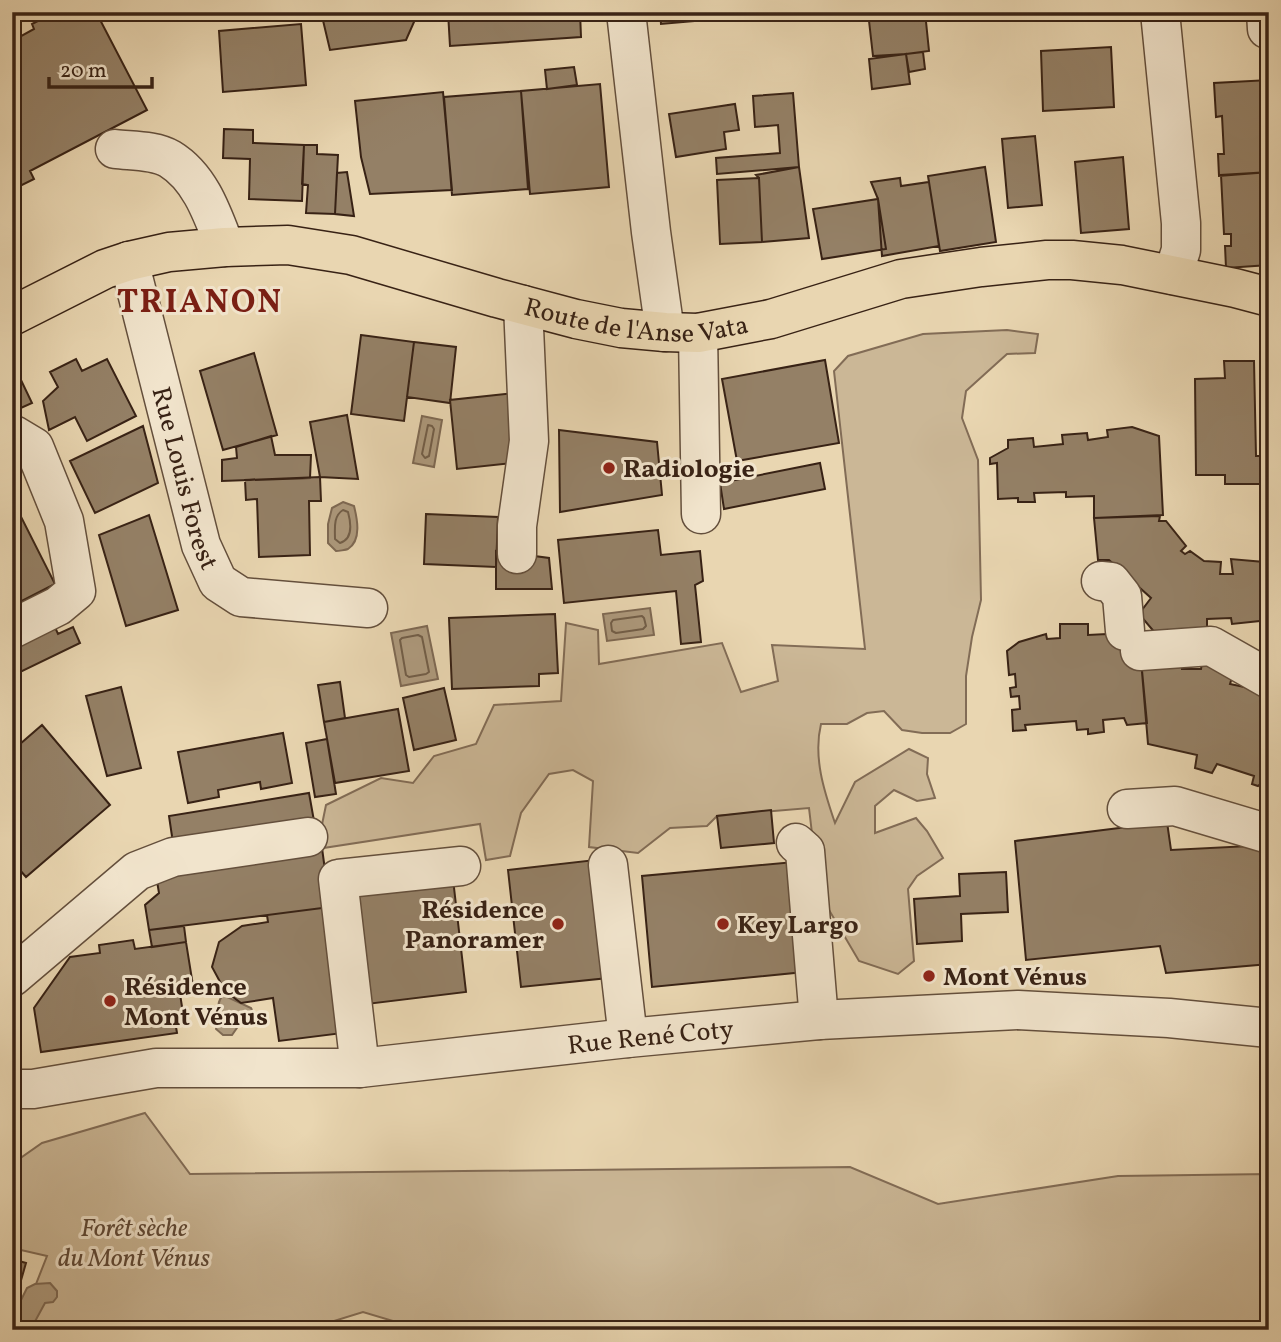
<svg xmlns="http://www.w3.org/2000/svg" width="1281" height="1342" font-family="Vollkorn,serif">
<style>
.green{fill:#cbb796;stroke:#826c56;stroke-width:2}
.water{fill:#ad997c;stroke:#7e6953;stroke-width:2}
.lines{fill:none;stroke-linecap:round;stroke-linejoin:round}
.shore{stroke:#725e48;stroke-width:2}
.building{fill:#948066;stroke:#382215;stroke-width:2}
.minor-casing{stroke:#644f3c;stroke-width:41}
.major-casing{stroke:#382215;stroke-width:41}
.minor{stroke:#f1e4cc;stroke-width:38}
.major{stroke:#e9d6b1;stroke-width:38}
.poi-dot{fill:#8f2418;stroke:#f1e4cc;stroke-width:2.5}
.labels{text-anchor:middle;stroke-width:6;stroke-linejoin:round;paint-order:stroke}
.street-label{font-size:26px;fill:#382215;stroke:#f1e4cc}
.poi-label{font-size:26px;font-weight:bold;fill:#382215;stroke:#f1e4cc;text-anchor:start}
.park-label{font-size:26px;font-style:italic;fill:#5d4735;stroke:#f1e4cc}
.district-label{font-size:33px;font-weight:bold;letter-spacing:2px;fill:#7a1f14;stroke:#f1e4cc}
</style>
<rect width="100%" height="100%" fill="#e9d6b1"/>
<filter id="stains"><feTurbulence type="fractalNoise" baseFrequency=".00286" numOctaves="4"/><feColorMatrix values="0 0 0 0 .2 0 0 0 0 .09 0 0 0 0 .02 0 0 0 .5 -.17"/></filter>
<radialGradient id="worn" r=".72"><stop offset=".6" stop-color="#630" stop-opacity="0"/><stop offset="1" stop-color="#630" stop-opacity=".3"/></radialGradient>
<path class="green" d="M1007 330 1038 334 1035 353 1007 354 966 391 962 418 978 460 981 600 972 637 966 676V724L950 733H922L902 730 884 711 867 713 847 724H821C813 757 824 791 835 823L855 782 909 749 928 758 927 774 935 798 917 801 894 790 875 806V833L916 818 927 831 943 858 917 876 908 889 914 961 898 974 859 961 819 893 809 808 717 816 707 826 670 828 638 853 589 847 593 781 573 770 549 774 521 813 510 856 486 860 480 824 317 849 326 805 381 778 413 783 434 756 476 744 494 705 561 701 566 623 598 630 599 664 722 643 741 692 778 681 772 645 865 649 834 371 848 356 923 334Z
M145 1113 190 1174 850 1167 938 1204 1118 1176 1269 1174V1330H423L363 1312 305 1330H18L47 1256 12 1248V1164L42 1143Z"/>
<path class="water" d="M422 416 442 420 434 467 413 463Z
M343 502 354 506C357 518 362 540 348 549 346 550 338 551 336 551L328 543V524L332 508Z
M650 608 654 635 607 641 603 614Z
M427 626 438 679 401 686 391 633Z
M223 995 251 1008 254 1014 253 1026 239 1025 232 1035H223L216 1029 218 1020 220 1016C218 1007 217 1002 223 995Z
M50 1283 57 1291V1297L53 1302 45 1303 32 1327 21 1330 16 1319 21 1300 27 1288 35 1284Z"/>
<g class="lines">
<path class="shore" d="M428 425 432 426 434 429 429 456 425 458 422 454Z
M343 510 348 512C351 523 353 539 340 543L335 539C335 529 333 516 343 510Z
M642 616 644 618 646 626 643 629 616 633 612 631 611 623 613 620Z
M418 635 422 637 429 672 426 674 409 677 406 675 400 640 402 638Z"/>
</g>
<path class="building" d="M55 12H96L147 110 30 171 34 179 16 188 12 180V41L34 29 32 24Z
M321 12H417L418 13 406 40 330 50Z
M448 12H580L581 37 450 46Z
M660 12H764V15L661 24Z
M868 12H925L929 51 906 54 873 56Z
M1032 12H1054V18L1033 20Z
M1054 12H1105V13L1054 18Z
M301 24 306 85 223 92 219 31Z
M1111 47 1114 107 1043 111 1041 51Z
M923 52 925 69 909 72 906 54Z
M906 54 910 84 872 89 869 59Z
M574 67 577 85 547 89 545 70Z
M1269 80V172L1219 176 1218 154H1224L1222 116 1216 117 1214 83Z
M600 84 609 187 530 194 521 91Z
M521 91 528 189 452 195 444 97Z
M443 92 452 190 370 194 361 157 355 101Z
M793 93 799 167 717 174 716 158 780 153 778 125 755 127 753 96Z
M735 104 739 130 724 132 726 149 676 157 669 114Z
M224 129 253 130V143L304 145 302 201 249 199 250 159 223 158Z
M1035 136 1042 205 1008 208 1002 139Z
M304 145H317V154L338 155 335 214 306 213 308 185 302 184Z
M1123 157 1129 229 1081 233 1075 162Z
M799 167 809 238 762 242 759 178 756 175Z
M985 167 996 242 940 251 928 176Z
M347 172 354 216 335 214 337 173Z
M1269 172V265L1226 268 1225 246H1231V234H1224L1221 175Z
M759 178 762 242 720 244 717 180Z
M900 178 901 186 929 182 939 246 882 256 878 199 871 182Z
M878 199 886 249 822 259 813 209Z
M361 335 414 342 404 421 351 414Z
M414 342 456 347 450 403 407 397Z
M254 353 277 435 223 450 200 371Z
M76 359 82 371 107 359 136 416 87 441 75 417 49 430 43 401 58 387 50 372Z
M825 360 839 443 737 461 722 379Z
M1224 361H1254L1256 456H1262V484H1225V475H1196L1195 379 1225 378Z
M20 378 32 403 12 412V382Z
M515 393 522 462 457 469 450 400Z
M347 415 358 479 320 477 310 422Z
M143 426 158 483 95 513 70 461Z
M1132 427 1159 436 1163 515 1094 518V496L1066 497V492L1034 493 1035 502H1018V498L998 499 997 463 990 464V458L1008 448V440L1033 438 1034 447 1063 444 1062 435 1087 433 1088 440 1108 437 1107 430Z
M559 430 657 442 662 495 560 512Z
M271 436 275 455H311L310 478 222 481V460L237 458 236 447Z
M820 463 825 489 724 509 720 483Z
M320 477 321 501H309L310 555 259 557 257 499 246 500 245 480Z
M12 499 55 584 12 606Z
M426 514 498 517 496 567 424 564Z
M149 515 178 610 126 626 99 535Z
M1160 516 1159 521H1166L1186 546 1181 551 1185 554 1190 551 1204 561 1221 562 1220 574H1233L1231 559 1264 562 1265 570 1269 571V620L1232 624 1231 618 1207 619V632L1156 634 1139 614 1151 598 1109 560H1098L1094 518Z
M658 530 661 555 700 551 703 581 695 585 701 642 681 644 676 591 564 603 558 540Z
M496 551 549 558 552 589H496Z
M555 614 558 673 539 674V686L452 689 449 618Z
M1060 624H1088V635L1107 634 1141 660 1147 723 1127 725 1124 718 1103 720 1104 732 1088 734V729L1077 730 1076 721 1025 725 1026 730 1013 731 1012 710 1020 709 1019 696 1011 697 1010 688 1016 687 1015 674 1009 675 1007 651 1019 642 1046 634 1047 639 1060 638Z
M54 625 58 634 73 627 80 643 12 676V645Z
M1182 657V669H1201L1203 657 1234 671 1230 684 1249 688 1269 689V739L1262 759 1269 761V772L1265 780 1258 786 1252 784 1254 776 1217 764 1212 773 1195 768 1197 755 1148 744 1141 660Z
M340 682 345 718 324 722 318 685Z
M121 687 141 768 107 776 86 696Z
M444 688 456 740 414 750 403 698Z
M398 709 409 771 335 783 324 722Z
M42 725 110 805 26 877 12 861V751Z
M283 733 292 783 261 789 260 782 218 790 219 797 188 803 178 752Z
M327 739 336 794 315 797 306 743Z
M309 793 314 821 173 843 169 816Z
M771 810 774 843 721 848 717 816Z
M1167 822 1171 850 1269 845V964L1166 973 1160 946 1026 960 1015 841Z
M322 848 330 907 149 930 145 905 159 893 155 869Z
M595 860 608 978 521 987 508 870Z
M794 862 804 972 652 987 642 876Z
M1006 872 1008 912 961 914 962 941 917 944 914 899 960 896 959 874Z
M453 879 466 992 367 1004 354 890Z
M330 907 343 1033 279 1041 273 998 241 1003 225 991 212 967 219 942 242 926 268 922 267 915Z
M184 926 186 942 152 947 149 930Z
M133 940 135 949 186 942 194 992 180 994 183 1013 174 1015 177 1033 41 1052 34 1008 70 957 100 953 99 945Z
M12 1259 26 1263 13 1308H12Z"/>
<g class="lines">
<defs>
<g id="minor">
<path d="M626 12 651 232 665 332"/>
<path d="M1160 12 1181 223V250L1173 275"/>
<path d="M1266 12 1267 29H1269"/>
<path d="M115 149C132 151 155 150 170 159 201 178 213 216 225 247"/>
<path id="s1" d="M129 261 201 545 218 582 241 597 368 608"/>
<path d="M698 333 701 514"/>
<path d="M517 554V526L529 441 523 305"/>
<path d="M1101 581 1111 582 1122 596 1125 631"/>
<path d="M12 629 58 606 76 591 64 521 34 447 14 435"/>
<path d="M1140 651 1211 646 1269 679"/>
<path d="M1127 809 1175 806 1269 834"/>
<path d="M796 843 805 851 819 1020"/>
<path d="M608 865 628 1038"/>
<path d="M12 977 137 871 173 857 308 837"/>
<path d="M360 1068 338 879 461 866"/>
<path id="s2" d="M12 1089H33L156 1068H360L628 1038 819 1020 1018 1010 1169 1018 1269 1028"/>
</g>
<g id="major">
<path id="s3" d="M12 316 105 269 129 261 169 252 225 247 288 245 351 255 497 298 576 319 621 328 665 332 698 333 771 319 901 279 981 267 1047 260H1072L1122 265 1235 288 1269 297"/>
</g>
</defs>
<use href="#minor" class="minor-casing"/>
<use href="#major" class="major-casing"/>
<use href="#minor" class="minor"/>
<use href="#major" class="major"/>
</g>
<g class="poi-dot">
<circle cx="609" cy="468" r="7"/>
<circle cx="558" cy="924" r="7"/>
<circle cx="723" cy="924" r="7"/>
<circle cx="929" cy="976" r="7"/>
<circle cx="110" cy="1001" r="7"/>
</g>
<g class="labels">
<g class="street-label">
<text dy="9" stroke="none"><textPath href="#s3" startOffset="648">Route de l'Anse Vata</textPath></text>
<text dy="9" stroke="none"><textPath href="#s1" startOffset="224">Rue Louis Forest</textPath></text>
<text dy="9" stroke="none"><textPath href="#s2" startOffset="642">Rue René Coty</textPath></text>
</g>
<g class="poi-label">
<text x="623" y="477">Radiologie</text>
<text x="544" y="918" text-anchor="end">Résidence<tspan x="544" dy="30">Panoramer</tspan></text>
<text x="737" y="933">Key Largo</text>
<text x="943" y="985">Mont Vénus</text>
<text x="124" y="995">Résidence<tspan x="124" dy="30">Mont Vénus</tspan></text>
</g>
<g class="park-label">
<text x="134" y="1236">Forêt sèche<tspan x="134" dy="30">du Mont Vénus</tspan></text>
</g>
<g class="district-label">
<text x="200" y="312">TRIANON</text>
</g>
</g>
<rect width="1281" height="1342" fill="none" stroke="#e9d6b1" stroke-width="42"/>
<rect x="14" y="14" width="1253" height="1314" fill="none" stroke="#382215" stroke-width="3.5"/>
<rect x="21" y="21" width="1239" height="1300" fill="none" stroke="#382215" stroke-width="2"/>
<path d="M49 77v10h103v-10" fill="none" stroke="#382215" stroke-width="3.5"/>
<text x="60" y="77" font-size="21" fill="#382215" stroke="#f1e4cc" stroke-width="5" paint-order="stroke">20 m</text>
<rect width="100%" height="100%" filter="url(#stains)"/>
<rect width="100%" height="100%" fill="url(#worn)"/>
</svg>
